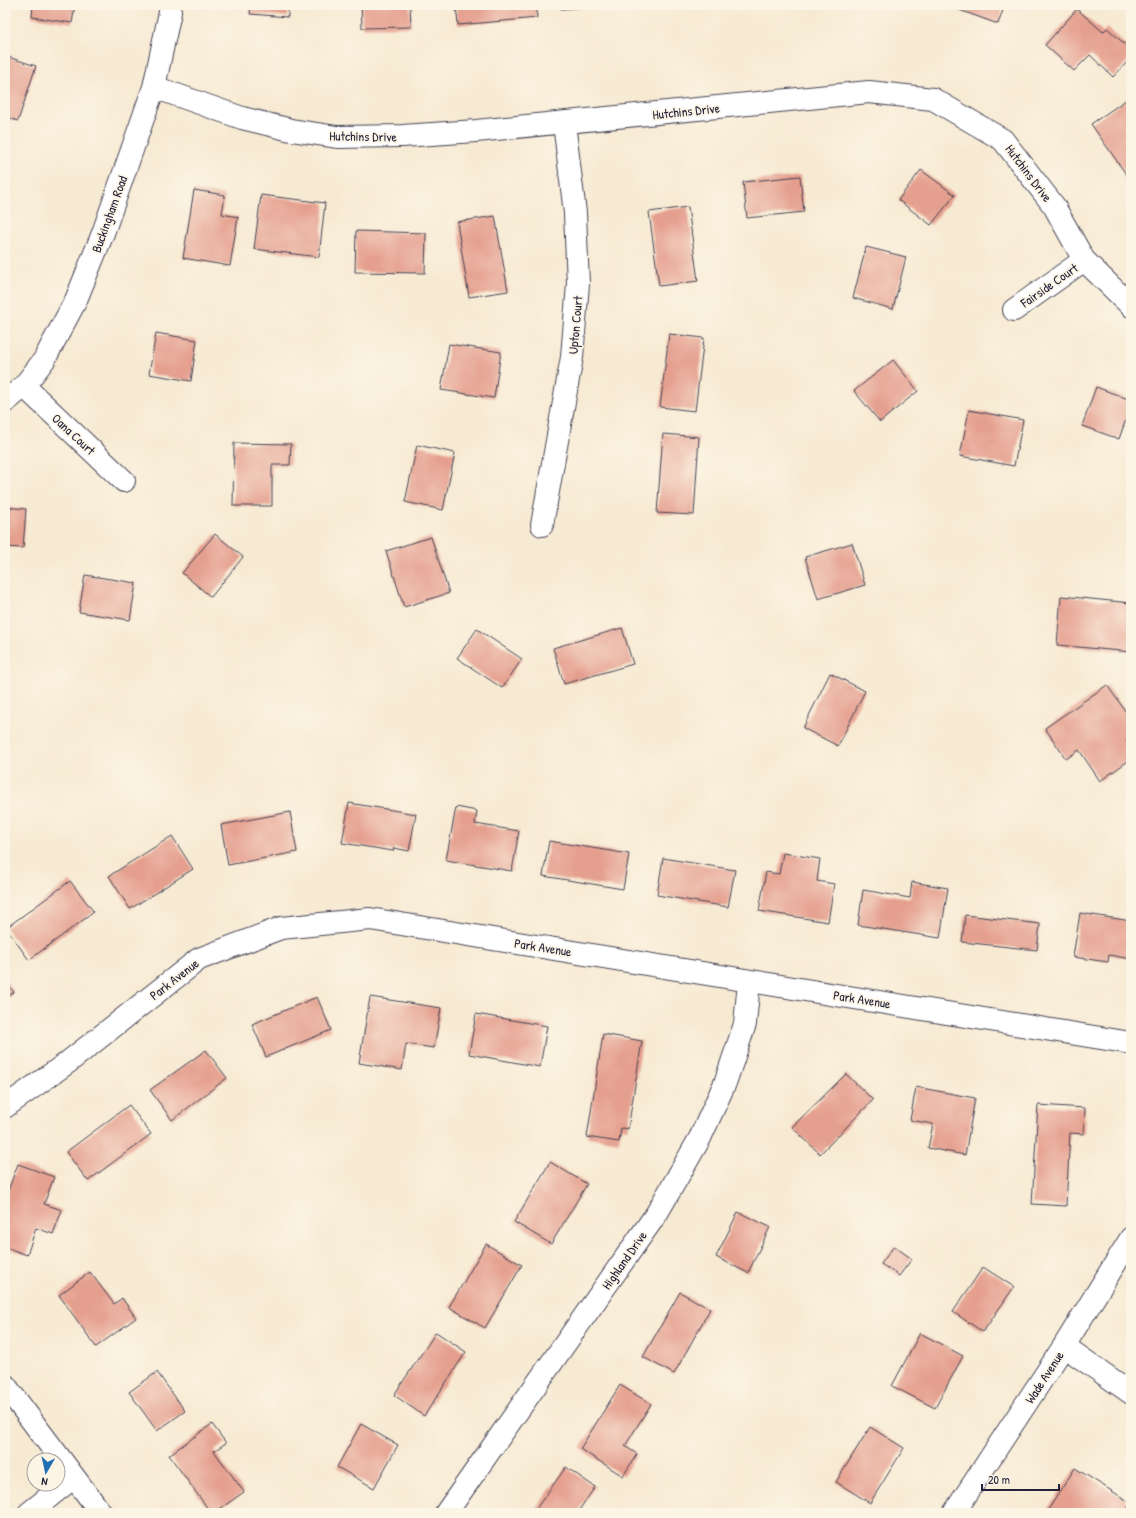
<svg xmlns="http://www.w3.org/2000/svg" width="1136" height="1518" font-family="'Patrick Hand',sans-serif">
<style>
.building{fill:#e59f8e}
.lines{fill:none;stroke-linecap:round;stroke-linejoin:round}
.minor-casing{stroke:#424052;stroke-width:24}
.minor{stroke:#fff;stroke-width:22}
.labels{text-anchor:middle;stroke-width:3.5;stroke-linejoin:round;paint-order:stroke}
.street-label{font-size:13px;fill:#22223b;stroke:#fcf5e5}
</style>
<rect width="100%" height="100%" fill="#fcf5e5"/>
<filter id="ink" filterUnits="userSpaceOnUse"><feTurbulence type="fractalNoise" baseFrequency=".025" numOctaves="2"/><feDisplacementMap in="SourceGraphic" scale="8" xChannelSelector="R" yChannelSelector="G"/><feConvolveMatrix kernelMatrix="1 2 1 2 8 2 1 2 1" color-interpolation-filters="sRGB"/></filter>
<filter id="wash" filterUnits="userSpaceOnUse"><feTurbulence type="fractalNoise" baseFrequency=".012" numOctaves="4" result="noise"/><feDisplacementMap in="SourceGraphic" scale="16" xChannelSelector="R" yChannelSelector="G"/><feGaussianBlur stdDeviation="0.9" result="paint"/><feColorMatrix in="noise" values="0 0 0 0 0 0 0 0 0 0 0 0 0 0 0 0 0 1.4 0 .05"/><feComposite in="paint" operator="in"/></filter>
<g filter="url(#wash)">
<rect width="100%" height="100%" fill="#f7ead3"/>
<g id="blocks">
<path class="building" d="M33 5H75L72 23 32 17Z
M251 5H288V17L250 14Z
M361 5H410L411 27 362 28Z
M456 5H536L537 18 458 25Z
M561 5H601V6L561 9Z
M952 5H1005L998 24 951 7Z
M1077 9 1103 32 1107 28 1131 50V58L1113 77 1090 55 1074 71 1045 45Z
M5 56 36 66 18 121 5 117Z
M1126 100 1131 108V175L1128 177 1091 124Z
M921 170 955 195 931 225 898 200Z
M800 176 804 212 747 218 743 182Z
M194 190 225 195 222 214 238 217 230 266 183 258Z
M261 195 325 203 319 257 254 249Z
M688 207 698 281 659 286 649 212Z
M495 216 508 291 469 297 457 222Z
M356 231 426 233 425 273 355 272Z
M866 247 906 257 893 309 853 298Z
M156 333 197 340 191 381 149 374Z
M669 334 704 338 695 411 660 407Z
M449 344 501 352 494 398 441 390Z
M893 360 918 391 880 422 854 391Z
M1096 387 1131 400V405L1119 439 1082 426Z
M969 410 1023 420 1014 466 960 456Z
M663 434 699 437 694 515 657 513Z
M234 443 291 444 290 465H272V506H233Z
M417 445 455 453 443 510 405 502Z
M5 507 26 509 23 548 5 547Z
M215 534 243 557 211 597 182 573Z
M431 537 449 593 404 607 386 551Z
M852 543 865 585 818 599 805 557Z
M85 575 136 583 130 620 79 612Z
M1061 596 1131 603V652L1057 645Z
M622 628 633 664 564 684 553 648Z
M477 629 522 659 502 688 457 658Z
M830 673 865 691 838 746 803 728Z
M1107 685 1131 719V736L1126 740 1131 747V759L1100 781 1079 750 1066 759 1045 728Z
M349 803 416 814 409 851 394 848 393 851 342 843Z
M456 807 477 811 475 824 519 831 512 871 446 860Z
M290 812 297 852 228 865 221 825Z
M172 836 193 869 130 909 109 876Z
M549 841 629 854 623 889 543 876Z
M783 853 820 859 817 881 834 884 828 922 759 911 766 872 779 874Z
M663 858 735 870 728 907 657 895Z
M70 881 94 912 29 960 6 928Z
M912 882 948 888 940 938 858 925 863 890 910 898Z
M1080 913 1131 921V959L1109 955 1108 962 1073 957Z
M965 915 1040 924 1037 950 962 942Z
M5 981 14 992 5 999Z
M317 997 331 1030 266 1057 252 1024Z
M370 997 441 1008 434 1048 406 1044 402 1070 359 1063Z
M476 1014 547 1026 540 1067 469 1054Z
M603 1034 642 1041 628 1129 621 1128 619 1142 587 1137Z
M206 1050 227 1078 172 1120 150 1090Z
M846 1074 873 1100 820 1154 792 1127Z
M916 1087 975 1098 965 1155 928 1148 933 1124 910 1120Z
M129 1105 151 1134 88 1181 66 1152Z
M1038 1105 1085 1108 1084 1134 1070 1133 1066 1206 1032 1204Z
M550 1162 587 1184 551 1244 514 1222Z
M18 1164 54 1177 44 1204 62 1210 53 1234 36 1228 27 1255 5 1247V1196H6Z
M738 1212 770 1227 748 1273 716 1257Z
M486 1244 522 1265 485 1328 449 1307Z
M894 1246 912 1259 899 1276 881 1264Z
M983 1267 1014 1287 983 1332 953 1312Z
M90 1272 114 1304 122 1298 136 1318 96 1347 59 1295Z
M680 1292 710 1309 674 1374 643 1357Z
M436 1332 466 1352 424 1416 394 1395Z
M920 1333 963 1356 935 1408 892 1386Z
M157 1372 185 1411 157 1431 129 1392Z
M620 1385 651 1404 625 1446 637 1454 623 1476 580 1449Z
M212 1424 226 1443 214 1451 244 1492 214 1513H211L169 1455Z
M361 1424 398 1445 374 1488 337 1467Z
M870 1427 904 1448 870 1503 836 1482Z
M566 1467 595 1487 577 1513H533Z
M1075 1468 1131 1503 1125 1513H1046Z"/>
</g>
</g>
<g filter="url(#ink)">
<use href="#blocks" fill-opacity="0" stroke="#424052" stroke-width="1"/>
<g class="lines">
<defs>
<path id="minor" d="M154 87 242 118 291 130 337 137 402 136 476 131 869 92 933 99 1003 140 1054 206 1084 260 1131 306
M1014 310 1084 260
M24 386 124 481
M5 402 24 386 44 360 76 300 103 233 154 87 170 12V5
M542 525 572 357 578 284 575 213 564 123
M5 1107 67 1063 199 959 281 928 370 919 1131 1043
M1064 1346 1131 1393
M5 1385 101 1513
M29 1513 74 1477
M446 1513 657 1213 700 1138 725 1083 745 1024 749 981
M954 1513 1064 1346 1131 1238"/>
</defs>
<use href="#minor" class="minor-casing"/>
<use href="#minor" class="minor"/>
</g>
</g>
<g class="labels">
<g class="street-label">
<text transform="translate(686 111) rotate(-6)" y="5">Hutchins Drive</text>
<text transform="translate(363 136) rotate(1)" y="5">Hutchins Drive</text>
<text transform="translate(1029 173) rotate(53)" y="5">Hutchins Drive</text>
<text transform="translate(109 214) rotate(-70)" y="5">Buckingham Road</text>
<text transform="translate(1049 285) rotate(-35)" y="5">Fairside Court</text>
<text transform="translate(575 325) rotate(-85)" y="5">Upton Court</text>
<text transform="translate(74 434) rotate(43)" y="5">Oana Court</text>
<text transform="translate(543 947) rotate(9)" y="5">Park Avenue</text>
<text transform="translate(174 979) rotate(-38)" y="5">Park Avenue</text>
<text transform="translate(862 999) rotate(9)" y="5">Park Avenue</text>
<text transform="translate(624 1260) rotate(-55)" y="5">Highland Drive</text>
<text transform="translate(1044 1377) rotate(-57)" y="5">Wade Avenue</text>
</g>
</g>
<rect width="1136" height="1518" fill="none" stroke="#fcf5e5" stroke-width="20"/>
<g transform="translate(46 1472) rotate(189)"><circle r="19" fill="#fcf5e5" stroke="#a5a1a1"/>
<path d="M0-3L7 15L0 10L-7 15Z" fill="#1f6fb2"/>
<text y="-6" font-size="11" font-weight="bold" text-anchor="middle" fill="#22223b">N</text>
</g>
<path d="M982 1484v6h77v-6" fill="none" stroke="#22223b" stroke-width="2"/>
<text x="988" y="1484" font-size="12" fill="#22223b" stroke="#fcf5e5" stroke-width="3" paint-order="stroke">20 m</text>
</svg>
